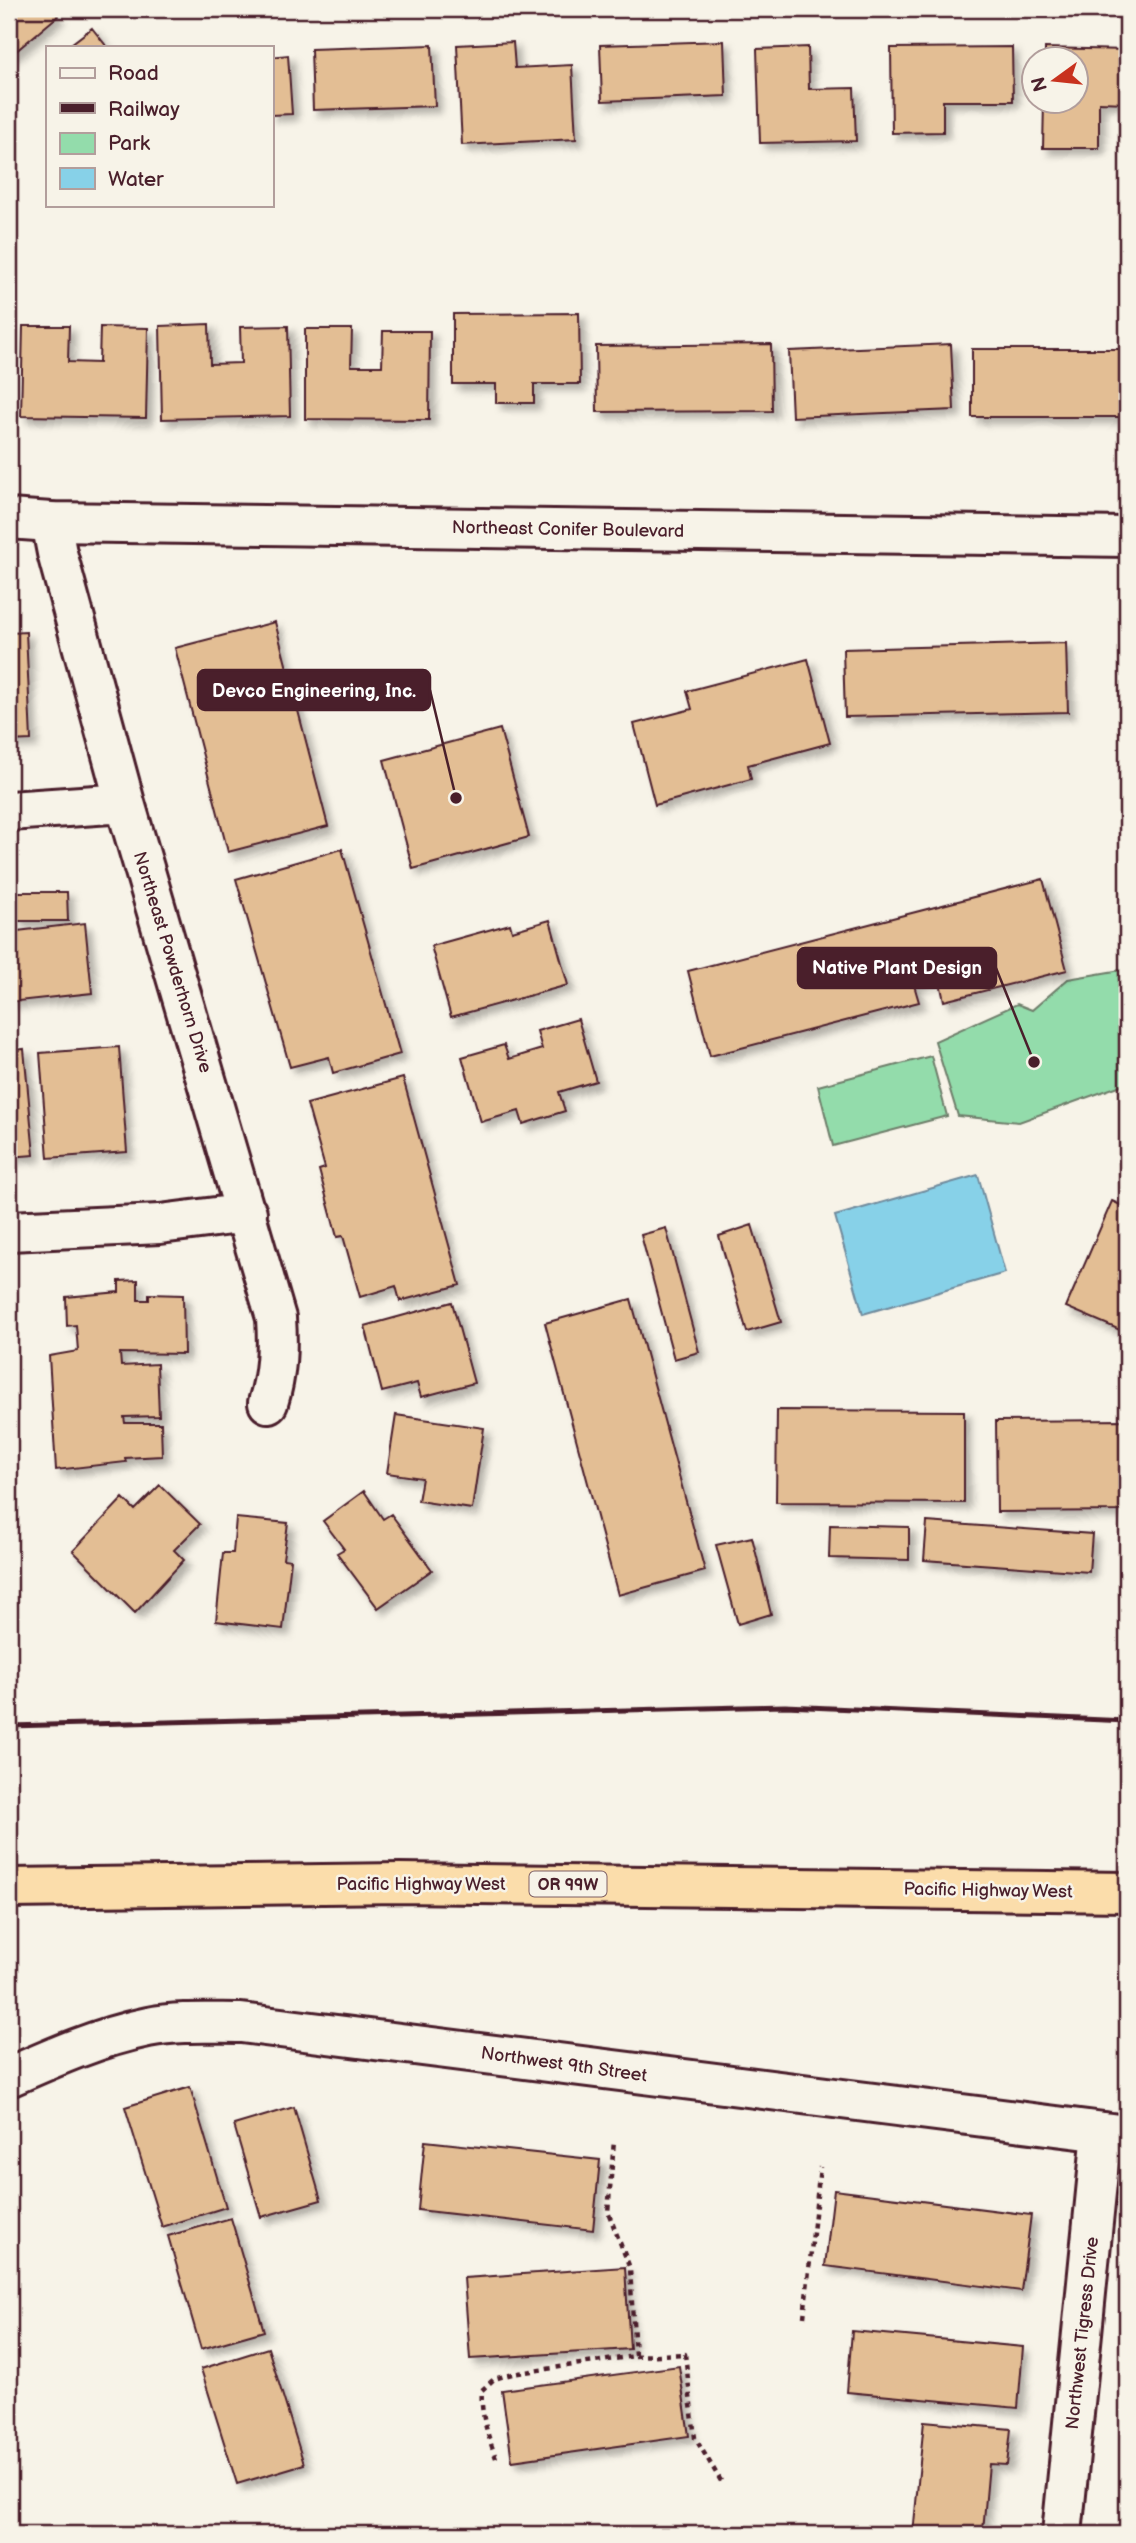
<svg xmlns="http://www.w3.org/2000/svg" width="1136" height="2543" font-family="'Balsamiq Sans',sans-serif">
<style>
.green{fill:#93dcab;stroke:#6e7e6b;stroke-width:2}
.water{fill:#87d1e8;stroke:#6f8a9c;stroke-width:2}
.building{fill:#e3be94;stroke:#4a1f2b;stroke-width:2;filter:url(#shadow)}
.lines{fill:none;stroke-linecap:round;stroke-linejoin:round}
.minor-casing{stroke:#4a1f2b;stroke-width:44}
.tertiary-casing{stroke:#4a1f2b;stroke-width:44}
.trunk-casing{stroke:#4a1f2b;stroke-width:44}
.path{stroke:#4a1f2b;stroke-width:4.5;stroke-dasharray:5 5;stroke-linecap:butt}
.minor{stroke:#f7f3e8;stroke-width:38}
.tertiary{stroke:#f7f3e8;stroke-width:38}
.trunk{stroke:#fbddab;stroke-width:38}
.rail{stroke:#4a1f2b;stroke-width:5}
.labels{text-anchor:middle;stroke-width:5;stroke-linejoin:round;paint-order:stroke}
.shield{fill:#f7f3e8;stroke:#7e5f64;stroke-width:2}
.shield-label{font-size:16px;font-weight:bold;fill:#4a1f2b}
.street-label{font-size:18px;fill:#4a1f2b;stroke:#f7f3e8}
.leader{fill:none;stroke:#4a1f2b;stroke-width:2.5}
.callout-dot{fill:#4a1f2b;stroke:#f7f3e8;stroke-width:2.5}
.callout{fill:#4a1f2b;stroke:#4a1f2b;stroke-width:2.5}
.callout-label{font-size:19px;text-anchor:middle;font-weight:bold;fill:#fff}
</style>
<defs>
<filter id="shadow"><feDropShadow dx="6" dy="6" stdDeviation="3.5" flood-color="#0004"/></filter>
</defs>
<rect width="100%" height="100%" fill="#f7f3e8"/>
<filter id="ink" filterUnits="userSpaceOnUse"><feTurbulence type="fractalNoise" baseFrequency=".0143" numOctaves="2"/><feDisplacementMap in="SourceGraphic" scale="14" xChannelSelector="R" yChannelSelector="G"/><feConvolveMatrix kernelMatrix="1 2 1 2 8 2 1 2 1" color-interpolation-filters="sRGB"/></filter>
<g filter="url(#ink)">
<path class="green" d="M1127 969V1083L1019 1122 958 1116 935 1041 1017 1004 1032 1010 1068 979Z
M931 1056 947 1116 833 1146 818 1086Z"/>
<path class="water" d="M978 1175 1005 1273 863 1314 835 1216Z"/>
<path class="building" d="M9 9H52L58 16 9 57Z
M92 28 107 47H67Z
M724 41 726 96 602 101 600 45Z
M513 42 515 68 572 65 576 139 462 145 457 45Z
M432 45 435 106 313 110 311 49Z
M808 47 809 89 854 88 856 141 760 143 757 49Z
M1012 47 1013 101H943V132L892 133 891 48Z
M1045 48 1127 50V103L1099 102V148H1043L1044 102H1076V60H1045Z
M288 55 292 114 271 115V57Z
M579 313 580 384H534V403H496V384H453V314Z
M209 324 210 364 241 363 240 327 288 326 290 416 162 419 160 326Z
M23 326H69L68 362 99 363 100 327 148 328 146 418 21 416Z
M305 329H352L351 366H382L383 331H430L429 420 305 419Z
M771 344 772 411 597 412 596 346Z
M951 344 954 410 792 417 789 351Z
M972 349H1127V417H972Z
M275 622 328 826 228 852 175 648Z
M26 632 31 740 9 741V633Z
M1066 643 1068 712 845 717 843 649Z
M808 659 830 743 748 765 751 779 655 805 634 724 692 709 687 691Z
M500 729 529 837 413 869 384 760Z
M342 849 400 1054 333 1073 329 1057 290 1067 236 879Z
M1043 879 1067 970 944 1001 939 978 914 985 919 1002 710 1056 688 971Z
M16 892H67L68 921H16Z
M550 920 568 985 451 1017 431 946 510 924 512 931Z
M85 923 92 993 9 1002V932Z
M578 1019 596 1081 559 1092 565 1111 523 1124 519 1111 481 1122 462 1057 504 1045 509 1059 542 1049 537 1031Z
M119 1047 127 1152 48 1158 40 1053Z
M24 1049 34 1155 9 1157V1051Z
M403 1078 460 1285 400 1301 396 1286 360 1297 343 1236 337 1237 319 1170 325 1168 307 1104Z
M1112 1201 1127 1208V1333L1066 1307Z
M752 1225 781 1322 747 1332 719 1236Z
M666 1228 699 1352 674 1359 641 1235Z
M138 1280V1300H149V1294L183 1295 184 1354 120 1353 121 1366 157 1364 159 1416 124 1417 125 1423H161L162 1456 125 1458 126 1462 56 1470 49 1356 78 1351 76 1325 67 1326 66 1297 119 1292V1281Z
M631 1299 705 1571 618 1595 545 1323Z
M452 1302 474 1383 421 1397 417 1383 382 1392 365 1326Z
M777 1410 964 1411V1503L776 1502Z
M396 1415 484 1428 472 1509 418 1501 422 1478 387 1473Z
M1127 1420V1511L997 1512 996 1421Z
M160 1485 200 1524 174 1550 184 1560 135 1613 73 1551 123 1498 135 1510Z
M364 1491 383 1519 391 1514 432 1570 378 1608 337 1553 344 1549 323 1521Z
M236 1518 288 1523 283 1559 291 1560 283 1629 216 1621 223 1553H233Z
M927 1522 1092 1534 1089 1572 924 1560Z
M830 1525 909 1527V1560L829 1558Z
M1122 1536H1127V1569H1120Z
M752 1537 771 1614 738 1624 716 1545Z
M190 2087 226 2207 162 2227 125 2107Z
M294 2107 321 2200 261 2217 234 2125Z
M425 2141 600 2160 593 2230 418 2210Z
M834 2190 1031 2215 1021 2291 825 2266Z
M231 2218 264 2331 201 2349 168 2236Z
M625 2267 630 2349 470 2359 464 2278Z
M852 2331 1023 2347 1018 2408 847 2392Z
M268 2348 304 2464 237 2484 201 2369Z
M679 2366 689 2436 512 2461 502 2390Z
M924 2421 1011 2429 1007 2465 989 2464 983 2531 999 2534H913Z"/>
<g class="lines">
<defs>
<path id="minor" d="M51 522 57 553 125 803 276 1318C278 1348 277 1374 268 1403
M9 811 125 803
M9 1231 160 1224 247 1213
M1062 2534 1102 2132"/>
<path id="tertiary" d="M9 519 51 522 1127 537
M9 2077C54 2057 99 2037 148 2027 178 2021 210 2023 241 2023L1127 2135"/>
<path id="trunk" d="M9 1888 400 1883 1127 1892"/>
</defs>
<use href="#minor" class="minor-casing"/>
<use href="#tertiary" class="tertiary-casing"/>
<use href="#trunk" class="trunk-casing"/>
<path class="path" d="M804 2317 820 2167
M635 2356 685 2354 695 2438 721 2481
M496 2458C488 2436 480 2413 482 2390L494 2379 512 2374 635 2356 630 2268 608 2212 614 2141"/>
<use href="#minor" class="minor"/>
<use href="#tertiary" class="tertiary"/>
<use href="#trunk" class="trunk"/>
<path class="rail" d="M9 1726 785 1706 1127 1721"/>
</g>
</g>
<g class="labels">
<rect class="shield" x="529.5" y="1871.5" width="77" height="25" rx="5"/>
<g class="shield-label">
<text x="568" y="1890">OR 99W</text>
</g>
<g class="street-label">
<text transform="translate(568 529) rotate(1)" y="6">Northeast Conifer Boulevard</text>
<text transform="translate(173 962) rotate(73)" y="6">Northeast Powderhorn Drive</text>
<text x="421" y="1890">Pacific Highway West</text>
<text transform="translate(988 1890) rotate(1)" y="6">Pacific Highway West</text>
<text transform="translate(564 2064) rotate(8)" y="6">Northwest 9th Street</text>
<text transform="translate(1082 2333) rotate(-84)" y="6">Northwest Tigress Drive</text>
</g>
</g>
<path class="leader" d="M456 798L430 690M1034 1062L996 968"/>
<g class="callout-dot">
<circle cx="456" cy="798" r="7"/>
<circle cx="1034" cy="1062" r="7"/>
</g>
<g class="callout">
<rect x="198" y="670" width="232" height="40" rx="7"/>
<rect x="798" y="948" width="198" height="40" rx="7"/>
</g>
<g class="callout-label">
<text x="314" y="697">Devco Engineering, Inc.</text>
<text x="897" y="974">Native Plant Design</text>
</g>
<rect width="1136" height="2543" fill="none" stroke="#f7f3e8" stroke-width="35"/>
<rect x="18" y="18" width="1101" height="2508" fill="none" stroke="#4a1f2b" stroke-width="2.5" filter="url(#ink)"/>
<rect x="46" y="46" width="228" height="161" fill="#f7f3e8" stroke="#b29e9c" stroke-width="2"/>
<rect x="60" y="68" width="35" height="10" fill="#f7f3e8" stroke="#b29e9c" stroke-width="2"/>
<text x="108" y="80" font-size="21" fill="#4a1f2b">Road</text>
<rect x="60" y="103" width="35" height="10" fill="#4a1f2b" stroke="#b29e9c" stroke-width="2"/>
<text x="108" y="116" font-size="21" fill="#4a1f2b">Railway</text>
<rect x="60" y="133" width="35" height="21" fill="#93dcab" stroke="#b29e9c" stroke-width="2"/>
<text x="108" y="150" font-size="21" fill="#4a1f2b">Park</text>
<rect x="60" y="168" width="35" height="21" fill="#87d1e8" stroke="#b29e9c" stroke-width="2"/>
<text x="108" y="186" font-size="21" fill="#4a1f2b">Water</text>
<g transform="translate(1055 80) rotate(255)"><circle r="33" fill="#f7f3e8" stroke="#b29e9c" stroke-width="2"/>
<path d="M0-5L12 26L0 18L-12 26Z" fill="#c8321e"/>
<text y="-10" font-size="19" font-weight="bold" text-anchor="middle" fill="#4a1f2b">N</text>
</g>
</svg>
